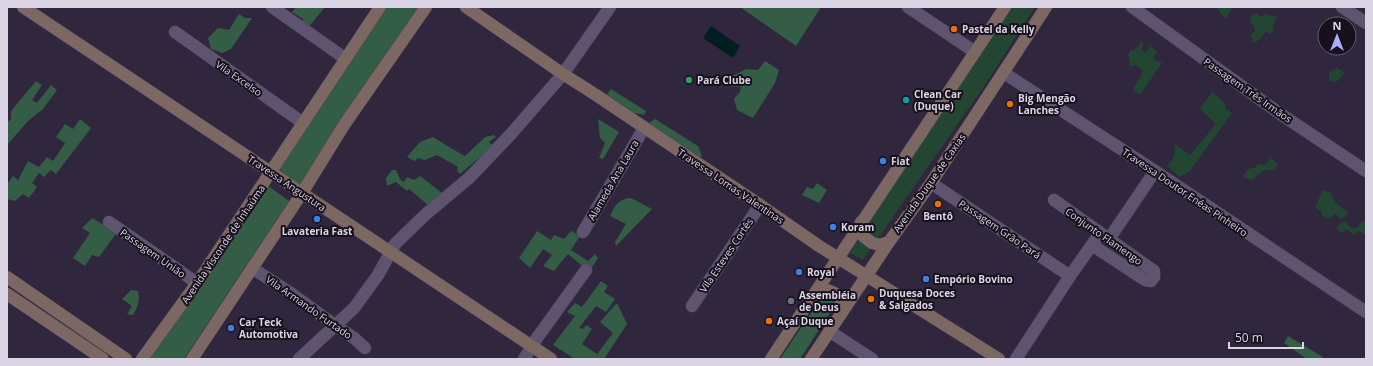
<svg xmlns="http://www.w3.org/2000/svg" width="1373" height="366" font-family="'Open Sans',sans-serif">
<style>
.green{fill:#224631}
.forest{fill:#335e45}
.water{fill:#001d21}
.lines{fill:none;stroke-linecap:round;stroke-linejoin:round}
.street-casing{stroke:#4b4156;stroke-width:13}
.secondary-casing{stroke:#4b4156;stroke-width:13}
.street{stroke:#5f546f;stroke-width:12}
.secondary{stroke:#7c6763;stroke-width:12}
.food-dot{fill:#e8710a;stroke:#16111c;stroke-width:1.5}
.leisure-dot{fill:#2e9e5b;stroke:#16111c;stroke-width:1.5}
.culture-dot{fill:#0f9aa8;stroke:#16111c;stroke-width:1.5}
.shop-dot{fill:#3f7fe0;stroke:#16111c;stroke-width:1.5}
.worship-dot{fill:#6b7280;stroke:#16111c;stroke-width:1.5}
.labels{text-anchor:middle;stroke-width:4;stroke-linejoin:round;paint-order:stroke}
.poi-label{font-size:10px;font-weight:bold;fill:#dbd4e4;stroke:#16111c;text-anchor:start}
.street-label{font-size:10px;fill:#dbd4e4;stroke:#16111c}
</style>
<rect width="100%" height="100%" fill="#30263e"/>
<path class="green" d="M1012 7H1035L985 85 863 260 850 253 918 146Z
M1216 7H1233L1226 18 1223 17Z
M1256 13 1261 17 1265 14 1277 17 1273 26 1274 30 1270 34 1266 31 1261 38 1253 44 1251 34 1255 32V28L1250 22 1252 15Z
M1142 42 1144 44 1141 49 1145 53 1151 46 1157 52 1153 59 1162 63 1140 95 1133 90 1143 71 1136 65 1130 67 1128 55 1131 50H1134Z
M1337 68 1345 73 1336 82 1329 81V72Z
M1212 92 1226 104 1225 108 1232 113 1190 171 1180 177 1167 166 1174 157 1175 144 1190 155 1216 124 1200 109Z
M1271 158 1278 165 1274 170H1265L1252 180 1243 177 1248 169 1256 167 1258 164 1265 165Z
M1323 190 1330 192 1335 202 1348 213 1341 220 1335 214 1329 219 1321 215 1322 212 1315 207Z
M1345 221 1351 228H1356L1362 221 1366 223V235L1359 231 1354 235 1346 229 1343 233 1336 229 1339 224Z"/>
<path class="forest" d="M296 7H325L307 29 302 26 303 19 292 12Z
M383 7H422L302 188 276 170Z
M740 7H821L796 46Z
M239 14 245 18H252L231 49 222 53 211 49 208 38 218 28 229 30Z
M765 61 779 70 775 83 753 118 737 110 734 99 740 92 741 87 729 86 727 79 746 69 758 70Z
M36 81 42 85 32 100 37 103 51 85 57 90 43 109 28 121 7 145V123L11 119V111Z
M611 89 646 111 644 115 635 113 631 115 606 99 607 94Z
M80 119 91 128 56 174 51 170 44 177 39 173 32 183 37 187 29 198 23 194 15 201 7 199V182L8 183 13 176 18 180 28 161 39 167 47 157 53 161 65 143 56 137 65 124 73 129Z
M598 119 619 132 603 159 599 158 605 143 600 138Z
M655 119 698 146 702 156 699 158 649 128V123Z
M494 135 496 137 489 142 493 146 460 174 457 171 458 167 437 155 425 160 418 158 415 161 407 157 420 142 433 137 449 147 465 156 485 137Z
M392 170H396L400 179 404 182 407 177 414 180 420 176 442 193 429 206 409 189 407 191 396 182 387 186 386 178Z
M817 183 827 190 819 203 802 195 807 187 813 189Z
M267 185 289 201 184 359H147Z
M628 198H631L652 209 616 246 615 242 626 224 610 216C614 207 618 200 628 198Z
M92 218 114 231 115 235 99 257 92 255 85 266 73 258 90 233 82 228Z
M537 231 551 240 554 235 564 239 571 231 580 236 571 250 588 261 595 254 598 258 589 272 568 254 554 271 543 266 552 255 543 249 530 268 519 258Z
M601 281 608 286 604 292 615 299 606 312 596 306 579 328 582 329 587 325 592 329 582 344 597 354 613 333 600 322 617 303 627 324 604 359H575L553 345 575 316 567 312 575 303 582 307Z
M131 290 138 291C140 301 138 306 133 315L127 314 132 306 122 299Z
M823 295 837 302 800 359H780Z
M1288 336 1323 357 1320 359H1307L1284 343Z"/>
<path class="water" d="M711 26 740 46 733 58 703 38Z"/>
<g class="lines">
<defs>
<path id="street" d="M272 7 346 59
M908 7 975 52
M1132 7 1279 113 1366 171
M1342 7 1366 23
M175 32 303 123
M1004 73 1155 171 1366 312
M931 183 1070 276
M1054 200 1154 271V277L1151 281 1145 280 1092 245
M109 222 197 283
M583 232 644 128
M1109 239 1155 171
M252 268 292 294 336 326 354 338 365 348
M692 306 760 205
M829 331 872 359
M299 359 354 308 378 275 395 244 426 214 469 178 511 134 563 74 610 7
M524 359 537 338 586 270
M1016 359 1070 276 1096 239"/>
<path id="secondary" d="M23 7 551 359
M466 7 563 74 596 95 760 205 819 246 999 359
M861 222 863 236 872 243 880 245 889 242
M7 277 126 359
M7 294 103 359
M814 295 824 289C836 292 840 296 844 307
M142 359 197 283 380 7
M192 359 302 193 344 125 426 7
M771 359 1005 7
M811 359 889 242 931 183 1046 7"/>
</defs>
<use href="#street" class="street-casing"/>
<use href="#secondary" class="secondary-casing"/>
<use href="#street" class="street"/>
<use href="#secondary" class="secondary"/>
</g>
<g class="food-dot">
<circle cx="954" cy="29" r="4"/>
<circle cx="1010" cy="104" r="4"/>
<circle cx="938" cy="204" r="4"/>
<circle cx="871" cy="299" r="4"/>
<circle cx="769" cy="321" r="4"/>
</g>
<circle class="leisure-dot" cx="689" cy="80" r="4"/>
<circle class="culture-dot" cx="906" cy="100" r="4"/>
<g class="shop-dot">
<circle cx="883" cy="161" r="4"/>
<circle cx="317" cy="219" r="4"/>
<circle cx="833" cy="227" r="4"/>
<circle cx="799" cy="272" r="4"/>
<circle cx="926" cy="279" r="4"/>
<circle cx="231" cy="328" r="4"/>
</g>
<circle class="worship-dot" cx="791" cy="301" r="4"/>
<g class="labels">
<g class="poi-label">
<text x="962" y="33">Pastel da Kelly</text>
<text x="697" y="84">Pará Clube</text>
<text x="914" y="98">Clean Car<tspan x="914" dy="12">(Duque)</tspan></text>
<text x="1018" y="102">Big Mengão<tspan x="1018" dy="12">Lanches</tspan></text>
<text x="891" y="165">Fiat</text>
<text x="938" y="220" text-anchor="middle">Bentô</text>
<text x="841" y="231">Koram</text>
<text x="317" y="235" text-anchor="middle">Lavateria Fast</text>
<text x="807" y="276">Royal</text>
<text x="934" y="283">Empório Bovino</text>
<text x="879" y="297">Duquesa Doces<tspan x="879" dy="12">&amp; Salgados</tspan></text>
<text x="799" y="299">Assembléia<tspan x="799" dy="12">de Deus</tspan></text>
<text x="777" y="325">Açaí Duque</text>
<text x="239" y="326">Car Teck<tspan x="239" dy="12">Automotiva</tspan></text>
</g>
<g class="street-label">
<text transform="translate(239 78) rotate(35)" y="4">Vila Excelso</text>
<text transform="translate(1248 90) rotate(35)" y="4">Passagem Três Irmãos</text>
<text transform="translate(613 180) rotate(-60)" y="4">Alameda Ana Laura</text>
<text transform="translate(287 183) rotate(34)" y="4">Travessa Angustura</text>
<text transform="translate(929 183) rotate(-55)" y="4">Avenida Duque de Caxias</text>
<text transform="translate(731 186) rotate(34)" y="4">Travessa Lomas Valentinas</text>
<text transform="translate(1185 192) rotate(34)" y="4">Travessa Doutor Enéas Pinheiro</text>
<text transform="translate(1000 229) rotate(34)" y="4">Passagem Grão Pará</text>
<text transform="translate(1104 236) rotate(35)" y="4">Conjunto Flamengo</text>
<text transform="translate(223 244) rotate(-56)" y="4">Avenida Visconde de Inhaúma</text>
<text transform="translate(153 253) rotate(35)" y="4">Passagem União</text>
<text transform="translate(726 255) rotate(-56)" y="4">Vila Esteves Cortês</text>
<text transform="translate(309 307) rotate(35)" y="4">Vila Armando Furtado</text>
</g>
</g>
<rect width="1373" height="366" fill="none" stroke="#dbd4e4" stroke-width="16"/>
<g transform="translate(1337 36)"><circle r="19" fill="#16111c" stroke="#655f6c"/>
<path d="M0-3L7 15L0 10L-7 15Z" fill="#adaefb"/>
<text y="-6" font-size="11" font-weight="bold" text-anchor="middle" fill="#dbd4e4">N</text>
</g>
<path d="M1229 342v6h74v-6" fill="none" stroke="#dbd4e4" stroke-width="2"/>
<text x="1235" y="342" font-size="12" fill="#dbd4e4" stroke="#16111c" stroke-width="3" paint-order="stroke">50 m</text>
</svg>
